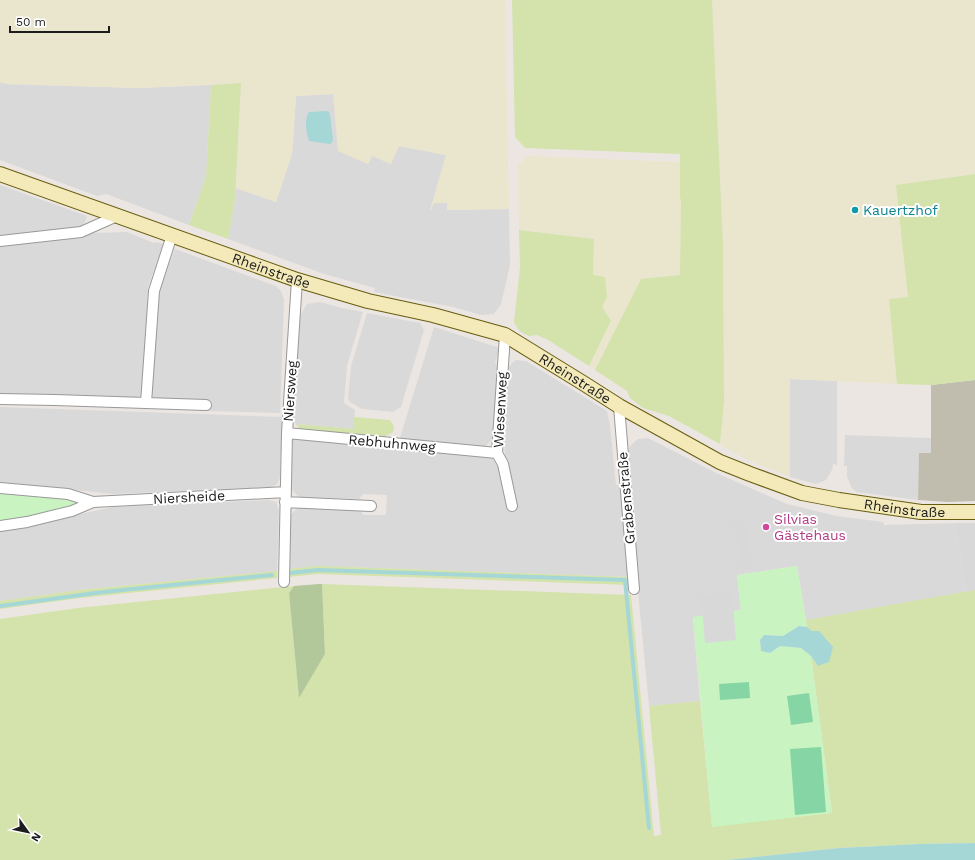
<svg xmlns="http://www.w3.org/2000/svg" width="975" height="860" font-family="'Work Sans',sans-serif">
<style>
.residential{fill:#dad9d9}
.construction{fill:#c0bcae}
.farmland{fill:#eae6ce}
.grass{fill:#d3e3ab}
.forest{fill:#b2c89a}
.park{fill:#c9f4c1}
.pitch{fill:#86d5a4}
.parking{fill:#d8d8d8}
.water{fill:#a6d7d7}
.lines{fill:none;stroke-linecap:round;stroke-linejoin:round}
.stream{stroke:#a6d7d7;stroke-width:4}
.street-casing{stroke:#999;stroke-width:12}
.secondary-casing{stroke:#685d0e;stroke-width:16}
.street{stroke:#fff;stroke-width:10}
.secondary{stroke:#f3e9b9;stroke-width:14}
.culture-dot{fill:#0f9aa8;stroke:#fff;stroke-width:1.5}
.hotel-dot{fill:#d1479c;stroke:#fff;stroke-width:1.5}
.labels{text-anchor:middle;stroke-width:4;stroke-linejoin:round;paint-order:stroke}
.culture-label{font-size:14px;fill:#0d838f;stroke:#fff;text-anchor:start}
.street-label{font-size:14px;fill:#1c1c1c;stroke:#fff}
.hotel-label{font-size:14px;fill:#b23c85;stroke:#fff;text-anchor:start}
</style>
<rect width="100%" height="100%" fill="#ece6e2"/>
<path class="residential" d="M0 82 6 84 139 88 211 85 206 177 189 225 106 194 97 196 0 160Z
M333 94 372 156 399 146 447 155 431 210 433 203H447L448 210 509 209 510 265 501 304 494 314 481 315 453 307 374 292 375 288 324 274 228 239 235 200 236 188 276 202 292 154 296 96Z
M0 185 87 216 82 230 0 238Z
M127 232 154 243 155 242 163 244 148 287 143 389 140 396 133 399 57 395 0 394V243L92 233Z
M175 249 276 286 281 291 284 300 280 413 207 411 208 401 159 400 153 397 150 389 151 368 154 362 158 293Z
M320 302 342 308 363 312 347 366 344 403 355 410 353 429 296 424 293 421 296 343 298 325H300V316L307 304Z
M367 313 420 323 424 330 401 407 393 412 362 409 350 402 348 398 351 366Z
M434 327 500 348 495 363 498 367 492 439 484 448 399 441Z
M516 360 526 361 607 411 610 425 616 485H621L629 577 318 566 288 569 290 515 299 507 359 509 363 515H386L387 495 363 494 359 499 299 497 291 489 293 438 488 455 498 463 509 511 514 507 513 488 505 455 503 428 507 377 509 367 512 363Z
M790 379 837 381V465L833 464 832 470 826 480 816 484 790 477Z
M0 407 282 417 280 478 277 484 271 487 113 494 0 482Z
M845 435 931 438V454H919L918 500 856 492 851 487 847 476V466H844Z
M648 438 714 472 787 504 837 516 883 522 884 525 955 523 966 592 806 620 797 566 737 575 741 610 693 618 700 701 649 706 633 539H637L629 456V448L632 444 638 439Z
M269 500 276 502 279 511 277 571 80 590 0 601V531L113 507Z"/>
<path class="construction" d="M975 380V501L948 502 918 500 919 453H931V385Z"/>
<path class="farmland" d="M0 0H505L509 209 447 210V203H434L431 210H430L446 155 399 146 391 164 372 156 368 164 338 151 333 94 296 96 292 154 276 202 236 188 241 83 139 88 6 84 0 82Z
M712 0H975V174L896 185 908 297 889 300 897 384 790 379V477L745 459 720 444 724 402 723 245Z
M528 156 680 162V199H681L680 275 641 279 595 370 589 366 611 322 602 307 593 276 594 239 519 230 518 165Z"/>
<path class="grass" d="M512 0H712L723 245 724 402 720 444 669 416 643 408 630 398 627 391 595 370 641 279 680 275 681 199H680V154L525 148 515 137Z
M241 83 235 200 228 239 189 225 206 177 211 85Z
M975 174V380L931 385 897 384 889 299 908 297 896 185Z
M519 230 594 239 593 275 605 277 607 297 602 307 611 321 589 366 548 340 537 335 529 336 521 332 518 329 514 322 520 267Z
M354 417 390 420 394 426 393 432 384 437 301 430 296 424 353 429Z
M318 566 629 577 630 585 318 574 289 577 288 569Z
M277 571V578L80 598 0 609V601L80 590Z
M322 584 631 595 654 836 661 835 649 706 700 701 712 826 832 813 811 656 818 666 812 631 807 627 806 620 975 590V843L919 844 839 848 727 860H0V619L78 608 294 586 289 593 299 697 325 654Z"/>
<path class="forest" d="M319 584H322L325 654 299 698 289 593 294 586Z"/>
<path class="park" d="M0 491 74 500 75 504 68 508 0 522Z
M797 566 807 627 799 626 783 636 764 635 760 640 761 651 770 653 780 646 801 648 811 656 832 813 712 827 693 617 741 610 737 575Z"/>
<path class="pitch" d="M749 682 750 698 720 700 719 684Z
M809 693 813 722 791 725 787 696Z
M821 747 826 812 795 815 790 749Z"/>
<path class="parking" d="M744 519 753 569 744 571 734 521Z
M955 523H975V590L966 592Z
M732 592 736 640 705 643 701 595Z"/>
<path class="water" d="M326 111 329 112 330 115 333 139 332 143 329 144 309 141C306 132 304 120 309 112Z
M799 626 807 627 812 631H819L833 647 829 662 818 666 811 656 801 648 780 646 770 653 761 651 760 640 764 635 783 636Z
M975 843V860H727L839 848 919 844Z"/>
<g class="lines">
<path class="stream" d="M290 573 318 570 625 580 649 828
M0 606 103 592 272 575"/>
<defs>
<path id="street" d="M0 241 81 232 117 216
M505 335 497 453 503 464 512 506
M0 399 55 400 206 405
M146 403 154 291 172 235
M619 406 634 589
M287 433 497 453
M0 488 68 494 93 502
M285 502 371 506
M0 526 27 522 72 511 93 502 286 492
M284 582 287 433 297 280"/>
<g id="secondary">
<path id="s1" d="M0 174 297 280 368 301 433 315 505 335 583 383 619 406 720 462 750 474 802 493 839 500 921 512H975"/>
</g>
</defs>
<use href="#street" class="street-casing"/>
<use href="#secondary" class="secondary-casing"/>
<use href="#street" class="street"/>
<use href="#secondary" class="secondary"/>
</g>
<circle class="culture-dot" cx="855" cy="210" r="4"/>
<circle class="hotel-dot" cx="766" cy="527" r="4"/>
<g class="labels">
<g class="culture-label">
<text x="863" y="215">Kauertzhof</text>
</g>
<g class="street-label">
<text dy="5" stroke="none"><textPath href="#s1" startOffset="288">Rheinstraße</textPath></text>
<text dy="5" stroke="none"><textPath href="#s1" startOffset="613">Rheinstraße</textPath></text>
<text transform="translate(290 391) rotate(-86)" y="5">Niersweg</text>
<text transform="translate(500 410) rotate(-87)" y="5">Wiesenweg</text>
<text transform="translate(392 443) rotate(5)" y="5">Rebhuhnweg</text>
<text transform="translate(189 497) rotate(-3)" y="5">Niersheide</text>
<text transform="translate(626 498) rotate(-95)" y="5">Grabenstraße</text>
<text dy="5" stroke="none"><textPath href="#s1" startOffset="972">Rheinstraße</textPath></text>
</g>
<g class="hotel-label">
<text x="774" y="524">Silvias<tspan x="774" dy="16">Gästehaus</tspan></text>
</g>
</g>
<g transform="translate(28 832) rotate(123)" stroke="#ffffff" stroke-width="3" paint-order="stroke">
<path d="M0-3L7 15L0 10L-7 15Z" fill="#1c1c1c"/>
<text y="-6" font-size="11" font-weight="bold" text-anchor="middle" fill="#1c1c1c">N</text>
</g>
<path d="M10 26v6h99v-6" fill="none" stroke="#1c1c1c" stroke-width="2"/>
<text x="16" y="26" font-size="12" fill="#1c1c1c" stroke="#ffffff" stroke-width="3" paint-order="stroke">50 m</text>
</svg>
